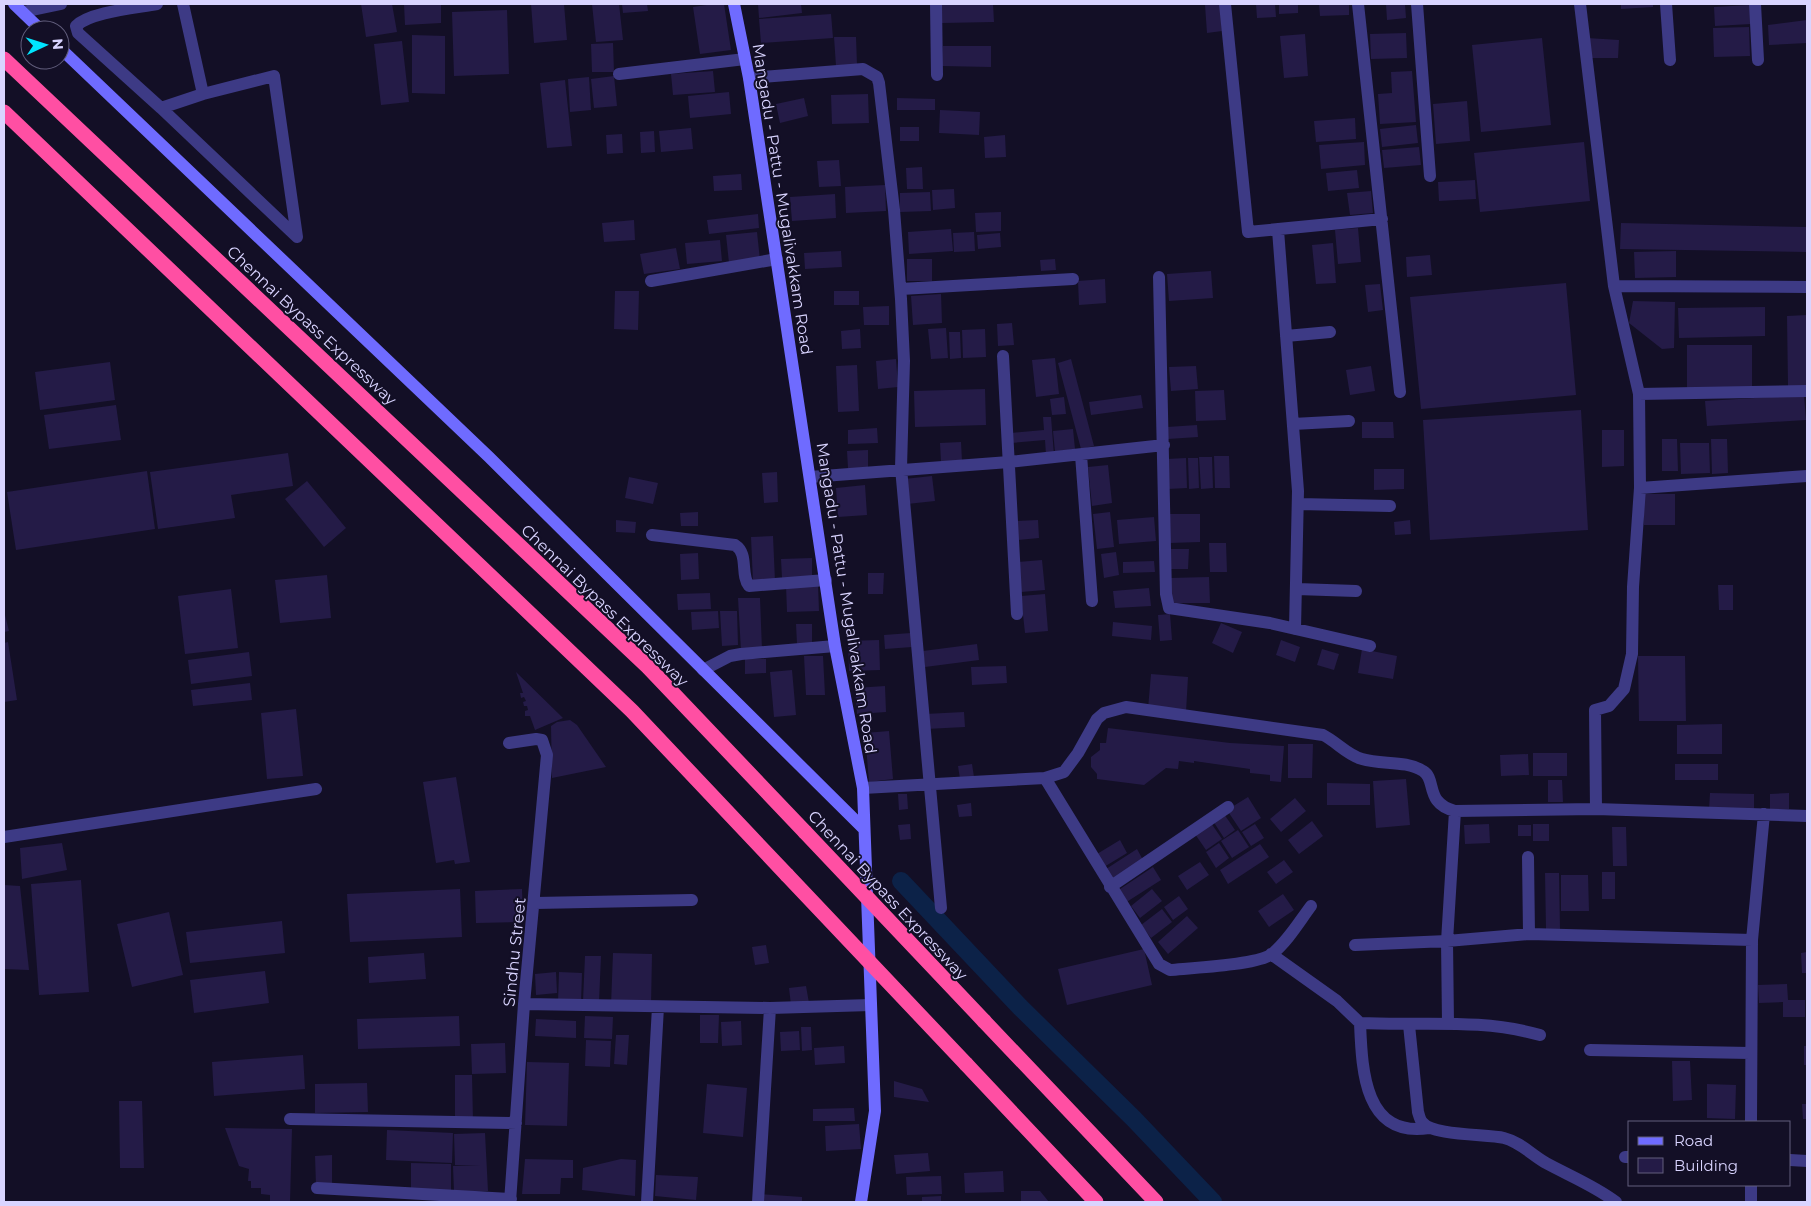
<svg xmlns="http://www.w3.org/2000/svg" width="1811" height="1206" font-family="Montserrat,sans-serif">
<style>
.lines{fill:none;stroke-linecap:round;stroke-linejoin:round}
.canal{stroke:#0c2248;stroke-width:18}
.building{fill:#241b47}
.street{stroke:#3d3a85;stroke-width:12}
.secondary{stroke:#6f6bff;stroke-width:12}
.highway{stroke:#ff4fa3;stroke-width:15}
.highway-bridge{stroke:#ff4fa3;stroke-width:15}
.labels{text-anchor:middle;stroke-width:4;stroke-linejoin:round;paint-order:stroke}
.street-label{font-size:16px;fill:#d9d4ff;stroke:#130f26}
</style>
<rect width="100%" height="100%" fill="#130f26"/>
<g class="lines">
<path class="canal" d="M901 881 1020 1007 1134 1119 1213 1202"/>
</g>
<path class="building" d="M361 4H392L397 32 366 37Z
M404 4H441V23L405 25Z
M531 4H564L567 40 534 43Z
M592 4H619L623 40 596 42Z
M622 4H647L648 11 623 13Z
M713 4H724L731 50 700 54 693 7Z
M758 4H801L802 13 759 18Z
M941 4H993L994 22 942 23Z
M1220 4 1222 31 1207 33 1205 5Z
M1256 4H1275L1276 17 1257 18Z
M1279 4H1298V13L1279 14Z
M1319 4H1349V15L1320 16Z
M1386 4H1405L1406 18 1387 20Z
M1621 4H1653V7L1621 9Z
M1750 5 1751 24 1715 26 1714 7Z
M507 10 509 74 454 76 452 12Z
M831 14 833 38 761 43 759 19Z
M1807 20V43L1769 45 1768 25Z
M1749 27 1750 56 1714 57 1713 28Z
M1406 33 1407 58 1371 59 1370 34Z
M1305 34 1308 76 1284 78 1280 36Z
M412 35 445 36V94L412 93Z
M834 37H856L857 65 836 66Z
M1542 38 1551 125 1481 132 1472 45Z
M1587 38 1619 40 1618 58H1587Z
M402 41 409 102 381 105 374 44Z
M613 43 614 72H592L591 44Z
M943 46H991V67L942 66Z
M713 71 715 92 673 95 671 74Z
M1412 71 1416 122 1380 124 1378 94 1392 93 1391 72Z
M614 76 617 106 594 108 591 79Z
M589 77 591 110 570 112 568 79Z
M565 80 572 146 547 148 540 83Z
M729 92 731 114 690 118 688 96Z
M868 94 869 123 832 124 831 95Z
M804 98 808 116 780 123 776 104Z
M897 98 935 99V110H897Z
M1467 101 1470 141 1436 144 1433 104Z
M940 110 980 112 979 135 939 133Z
M1355 118 1356 139 1316 142 1314 121Z
M1416 125 1418 143 1382 147 1380 129Z
M900 127H919V141H900Z
M691 128 693 149 661 152 659 131Z
M654 131 655 152 641 153 640 132Z
M622 134 623 153 607 154 606 135Z
M1005 135 1006 157 985 158 984 137Z
M1364 142 1365 165 1321 169 1319 145Z
M1584 142 1590 201 1480 212 1474 153Z
M1419 147 1421 165 1384 168 1382 150Z
M839 160 841 186 819 187 817 161Z
M922 167 923 189H907L906 168Z
M1357 170 1359 188 1328 191 1326 173Z
M741 174 742 190 714 191 713 176Z
M1475 180 1476 199 1439 201 1438 182Z
M885 185 886 211 846 213 845 187Z
M954 189 955 208 933 210 932 190Z
M1371 191 1373 213 1350 215 1347 193Z
M930 192 931 211 900 212V193Z
M835 194 836 218 792 221 790 197Z
M1001 212V231L976 232 975 213Z
M758 214 759 228 709 234 707 220Z
M634 220 635 240 604 242 602 223Z
M1621 223 1807 227V252L1620 249Z
M1358 228 1361 262 1338 264 1335 230Z
M951 229 953 251 909 254 908 232Z
M757 232 760 260 729 263 726 235Z
M974 232 975 251 954 252 953 233Z
M1000 233 1001 247 978 249 977 235Z
M720 240 722 261 687 264 685 243Z
M1333 243 1336 283 1316 284 1312 245Z
M676 248 680 269 644 274 640 254Z
M841 251 842 267 805 269 804 253Z
M1676 251V277L1635 278 1634 252Z
M1430 255 1432 275 1407 277 1406 257Z
M907 259H932V281H907Z
M1055 259 1056 270 1041 271 1040 260Z
M1211 271 1213 298 1169 301 1167 274Z
M1105 279 1106 303 1079 305 1078 281Z
M1566 283 1576 395 1421 409 1410 297Z
M1380 284 1383 310 1368 312 1365 285Z
M615 291H639L638 330 614 329Z
M834 291H859V305H834Z
M941 294 942 323 913 325 911 296Z
M1633 301 1675 302 1674 348 1662 349 1629 323Z
M889 306V325H864L863 307Z
M1765 307V336L1679 338 1678 308Z
M1807 315V386H1788L1787 316Z
M1012 323 1014 345 998 346 997 324Z
M946 328 948 358 931 359 928 329Z
M860 329 861 348 842 349 841 331Z
M985 329 986 357 963 358 962 330Z
M949 332H960L961 358 950 359Z
M1687 345H1752V388L1687 389Z
M1055 358 1059 394 1036 397 1032 360Z
M896 359 898 387 878 389 876 361Z
M1071 359 1094 446 1081 449 1058 363Z
M110 362 115 400 40 410 35 372Z
M857 365 859 411 838 412 836 366Z
M1196 366 1198 389 1171 391 1169 367Z
M1371 366 1375 391 1350 395 1346 370Z
M985 389 986 425 915 427 914 391Z
M1224 390 1226 420 1196 421 1195 391Z
M1141 395 1143 408 1091 415 1089 402Z
M1804 395 1806 420 1707 426 1705 401Z
M1064 397 1066 414 1052 415 1050 399Z
M116 405 121 440 49 449 44 415Z
M1581 410 1588 530 1430 540 1423 420Z
M1043 417H1051L1054 455H1046L1045 440 1011 443V433L1044 430Z
M1362 422H1393L1394 438H1362Z
M1197 425 1198 437 1168 439 1167 427Z
M877 428 878 443 848 444V430Z
M1073 429 1075 449 1055 452 1053 431Z
M1602 430H1624V466L1602 467Z
M1662 439H1677L1678 471H1662Z
M1711 439H1727L1728 473 1712 474Z
M961 442 962 461 941 462 940 443Z
M1680 443H1709L1710 473 1681 474Z
M868 450V468H848L847 451Z
M288 453 293 486 231 495 235 518 158 529 150 472Z
M1214 456H1229L1230 488H1215Z
M1199 457H1212L1213 488 1201 489Z
M1186 458 1187 488 1168 489 1167 459Z
M1188 458H1198L1199 488 1189 489Z
M1108 465 1112 503 1092 506 1088 467Z
M1374 469H1404V489L1374 490Z
M147 471 155 529 16 550 7 492Z
M777 472 778 502 764 503 762 473Z
M932 476 935 501 907 504 904 479Z
M629 477 658 483 653 504 625 498Z
M307 481 346 528 324 547 285 499Z
M865 485 867 515 838 517 836 488Z
M1644 494H1675V525H1644Z
M698 512V526H681L680 513Z
M1110 512 1114 547 1097 549 1093 514Z
M1169 514H1200V542L1169 543Z
M1154 517 1156 541 1119 544 1117 520Z
M616 520 636 522 635 533 616 532Z
M1038 520 1039 538 1018 540 1017 521Z
M1410 520 1411 534 1395 535 1394 522Z
M773 536 775 581 753 582 751 537Z
M1209 543H1226L1227 572H1210Z
M1168 549H1189L1188 569H1168Z
M1116 552 1119 575 1104 578 1101 554Z
M698 553 699 579 681 580 680 554Z
M812 558V577L782 578 781 559Z
M1042 560 1045 590 1021 592 1018 562Z
M1154 561 1155 572 1123 573V562Z
M868 573H884L883 594H868Z
M327 575 331 618 280 623 275 580Z
M1209 577 1210 603H1171L1170 578Z
M818 584 819 611 787 612 786 585Z
M1718 585H1733V610H1719Z
M1149 588 1151 606 1115 608 1113 591Z
M231 589 238 648 185 654 178 596Z
M710 593 711 609 678 610 677 594Z
M1045 594 1048 631 1025 633 1021 596Z
M738 598H760L762 650 741 651Z
M4 611 9 631 4 632Z
M718 611 719 628 692 630 691 612Z
M720 611H737L738 645 722 646Z
M1170 614 1172 640 1160 641 1158 615Z
M1113 622 1152 626 1151 640 1112 636Z
M1221 623 1242 632 1233 653 1212 643Z
M796 624H812V643L797 644Z
M911 633 912 647 885 649 884 635Z
M879 640 880 670 849 671 848 641Z
M1281 640 1300 647 1295 662 1276 655Z
M8 642 17 700 4 702V643Z
M977 644 979 660 925 667 923 651Z
M1322 649 1339 654 1334 670 1317 665Z
M1362 649 1397 656 1393 679 1358 673Z
M249 652 252 676 191 684 188 660Z
M804 656H823L825 695H806Z
M1638 656H1685L1686 721H1639Z
M745 659H766V673L745 674Z
M1006 666 1007 683 972 685 971 667Z
M792 670 796 715 774 717 770 672Z
M516 672 563 718 535 730 530 716H525V711L528 710 527 706H524L523 702 526 701 524 697 521 698 520 693H523Z
M1151 674 1188 677 1186 712 1148 709Z
M250 683 252 700 193 706 191 690Z
M885 686 886 712 857 714 855 688Z
M296 709 303 776 267 779 261 713Z
M964 712 965 727 926 729 925 714Z
M570 720 577 725 606 767 552 778 551 726 557 722Z
M1722 724V754H1677V725Z
M1108 728 1230 743 1284 746 1281 782 1270 781V775L1250 773V769L1194 761V763L1179 761 1178 769 1166 768 1144 785 1097 779V774L1091 767V757L1100 750V743H1106Z
M889 731 893 779 869 782 865 733Z
M1288 744H1313L1312 778H1288Z
M1533 753H1567V776H1533Z
M1528 754 1529 775 1501 776 1500 755Z
M972 764 974 777 960 779 958 766Z
M1675 764H1718V780H1675Z
M456 777 470 862 455 864 454 860 436 863 423 782Z
M1406 779 1410 825 1376 828 1373 781Z
M1548 780H1562L1563 802H1548Z
M1327 783 1370 784V805H1327Z
M1710 793 1754 794V811L1709 810Z
M1789 793V809H1770V794Z
M898 794H907L908 809 899 810Z
M1248 797 1261 818 1241 831 1227 810Z
M1295 798 1306 811 1281 832 1270 819Z
M971 803 972 816 959 817 957 805Z
M1224 814 1235 830 1224 838 1213 821Z
M1312 821 1323 836 1299 854 1288 840Z
M1211 823 1222 839 1206 850 1195 834Z
M910 824 911 839 900 840 898 825Z
M1255 824 1264 838 1251 846 1242 832Z
M1489 824 1490 843 1465 844 1464 825Z
M1533 824H1549V841H1533Z
M1518 825H1531V836H1518Z
M1612 827H1626L1627 866H1613Z
M1238 830 1249 847 1232 858 1221 841Z
M1120 840 1127 853 1104 867 1097 854Z
M62 843 67 870 22 879 20 848Z
M1219 843 1229 858 1216 868 1206 852Z
M1260 844 1269 857 1228 884 1220 870Z
M1137 849 1143 860 1113 879 1106 869Z
M1284 860 1293 872 1276 884 1267 872Z
M1200 862 1209 875 1187 890 1178 876Z
M1153 867 1161 880 1125 903 1117 891Z
M1602 872H1615V899H1602Z
M1545 873H1559L1560 929H1546Z
M1561 875H1588L1589 911H1561Z
M81 880 89 992 39 995 31 884Z
M4 885 20 886 29 970 4 969Z
M460 889 462 937 350 942 347 894Z
M522 889 523 922 476 923 475 891Z
M1152 889 1162 901 1140 918 1131 906Z
M1283 894 1294 910 1269 927 1258 911Z
M1179 896 1188 909 1173 920 1164 907Z
M1162 909 1172 922 1151 938 1141 925Z
M169 912 183 975 132 987 117 924Z
M1187 916 1198 928 1168 954 1158 942Z
M282 921 285 953 190 963 186 932Z
M766 945 769 963 755 965 752 947Z
M1144 949 1152 985 1067 1005 1058 969Z
M1807 952V973H1802L1801 953Z
M424 953 426 979 369 983 368 957Z
M613 953 652 954 651 1006 611 1005Z
M585 956H601L599 1002 583 1001Z
M265 971 269 1003 194 1013 190 980Z
M556 972 557 993 536 995 535 974Z
M559 972 582 973 581 1003 558 1002Z
M1787 984 1788 1000H1805V1017H1783V1002L1759 1003 1758 985Z
M806 986 809 1003 791 1005 789 988Z
M700 1015H719L718 1043H700Z
M459 1016 460 1046 358 1049 357 1019Z
M585 1016 613 1017 612 1039 584 1038Z
M536 1019 576 1021V1038L535 1036Z
M741 1021 742 1045 722 1046 721 1022Z
M801 1027H811L812 1050 802 1051Z
M799 1031 800 1050 781 1051 780 1032Z
M616 1035H629L627 1065 614 1064Z
M586 1040 611 1041 610 1067 585 1066Z
M505 1043 506 1073 472 1074 471 1044Z
M844 1046 845 1063 815 1065 814 1048Z
M1804 1046H1807V1065H1804Z
M303 1055 305 1089 214 1096 212 1062Z
M1672 1061H1690L1692 1100 1673 1101Z
M527 1062 569 1063 567 1126 525 1125Z
M455 1075H472L473 1121 455 1122Z
M894 1081 922 1089 929 1102 894 1097Z
M367 1083 368 1112 315 1113V1084Z
M707 1084 747 1088 743 1137 703 1133Z
M1707 1084 1736 1085 1735 1119 1707 1118Z
M119 1101H142L144 1168H120Z
M1802 1104H1807V1119H1803Z
M854 1108 855 1121H813V1109Z
M859 1124 861 1149 826 1151 825 1126Z
M225 1128 292 1129 290 1202H270V1195L261 1194V1188H251V1181H248L249 1169 239 1166Z
M387 1130 453 1133 452 1163 386 1160Z
M485 1133 488 1191 454 1192 453 1166 480 1165H455L454 1134Z
M928 1153 930 1171 896 1174 894 1155Z
M332 1155V1185H316L315 1156Z
M525 1159 573 1160V1178H561L560 1194H522Z
M621 1159 636 1160 635 1196 582 1190 583 1168Z
M411 1163 451 1164V1192L411 1191Z
M1003 1171 1004 1192 965 1193 964 1173Z
M656 1175 698 1177 696 1200 655 1196Z
M941 1176 942 1194 907 1195 906 1177Z
M1021 1191H1040L1049 1202H1021Z
M760 1194 802 1197V1202H759Z
M941 1196V1202H922V1197Z"/>
<g class="lines">
<path class="street" d="M157 4C136 8 90 12 76 26L78 33 161 108
M183 4 203 94 161 108 297 237
M936 4 937 75
M1225 4 1248 232 1382 219
M1358 4 1400 392
M1417 4 1430 176
M1580 4 1614 286 1639 394 1640 488 1633 587 1632 654 1624 689 1609 706 1595 710 1596 809
M1666 4 1670 60
M1755 4 1758 60
M23 12 61 4
M619 74 745 59
M749 78 863 69 877 77 879 83 894 210 901 299 904 361 901 468 941 908
M203 94 274 76 297 237
M1278 230 1298 491 1295 629
M1159 277 1166 594 1169 608 1270 623 1370 646
M651 281 777 259
M1614 286 1807 287
M901 289 1073 279
M1286 336 1330 332
M1003 356 1017 614
M1639 394 1807 391
M1293 424 1349 421
M1081 455 1092 601
M810 477 1009 462 1164 445
M1640 488 1807 476
M1299 504 1390 506
M652 535 735 545C749 554 740 574 749 586L826 580
M1297 589 1356 591
M703 670 730 656 741 654 835 646
M509 743 536 739 542 740 547 755 524 1004 510 1202
M1045 778 1159 964 1170 970C1192 968 1257 965 1272 954 1288 941 1299 922 1311 906
M863 788 1045 778 1064 772 1078 753 1097 719 1104 713 1126 707 1323 735C1337 742 1347 755 1362 759 1382 765 1405 760 1423 771 1437 779 1424 803 1455 811L1596 809 1807 816
M1455 811 1447 941 1529 934 1752 940
M4 837 316 789
M1528 857 1529 934
M1110 887 1228 807
M535 903 692 900
M1355 945 1447 941 1448 1023
M1271 954 1337 1001 1360 1023C1422 1026 1480 1018 1540 1035
M524 1004 770 1008 871 1005
M1360 1023C1362 1070 1364 1138 1429 1128
M1409 1025 1418 1112C1419 1115 1420 1120 1422 1122 1432 1136 1486 1134 1504 1138 1520 1142 1532 1155 1546 1163 1570 1176 1595 1186 1616 1202
M1590 1050 1750 1053
M290 1119 516 1123
M1751 1122 1752 940 1764 814
M1625 1157H1630
M1790 1160 1807 1161
M1751 1185V1202
M317 1188 511 1199
M647 1202 658 1007
M758 1202 770 1008"/>
<path class="secondary" d="M14 4 41 30
M734 4 749 78 835 646 863 788 875 1111 861 1202
M60 48 489 457 864 829"/>
<path class="highway" d="M4 59 648 667 805 832
M4 112 632 711 787 875
M984 1021 1156 1202
M966 1064 1096 1202"/>
<path class="highway-bridge" d="M805 832 984 1021
M787 875 966 1064"/>
</g>
<g class="labels">
<g class="street-label">
<text transform="translate(783 199) rotate(81)" y="6">Mangadu - Pattu - Mugalivakkam Road</text>
<text transform="translate(312 325) rotate(43)" y="6">Chennai Bypass Expressway</text>
<text transform="translate(847 598) rotate(81)" y="6">Mangadu - Pattu - Mugalivakkam Road</text>
<text transform="translate(605 605) rotate(44)" y="6">Chennai Bypass Expressway</text>
<text transform="translate(888 895) rotate(47)" y="6">Chennai Bypass Expressway</text>
<text transform="translate(514 952) rotate(-84)" y="6">Sindhu Street</text>
</g>
</g>
<rect width="1811" height="1206" fill="none" stroke="#d9d4ff" stroke-width="10"/>
<rect x="1628" y="1121" width="162" height="65" fill="#130f26" stroke="#625e7d"/>
<rect x="1638" y="1137" width="25" height="8" fill="#6f6bff" stroke="#625e7d"/>
<text x="1674" y="1146" font-size="15" fill="#d9d4ff">Road</text>
<rect x="1638" y="1158" width="25" height="15" fill="#241b47" stroke="#625e7d"/>
<text x="1674" y="1171" font-size="15" fill="#d9d4ff">Building</text>
<g transform="translate(45 45) rotate(86)"><circle r="24" fill="#130f26" stroke="#625e7d"/>
<path d="M0-4L9 19L0 12L-9 19Z" fill="#00e5ff"/>
<text y="-8" font-size="14" font-weight="bold" text-anchor="middle" fill="#d9d4ff">N</text>
</g>
</svg>
